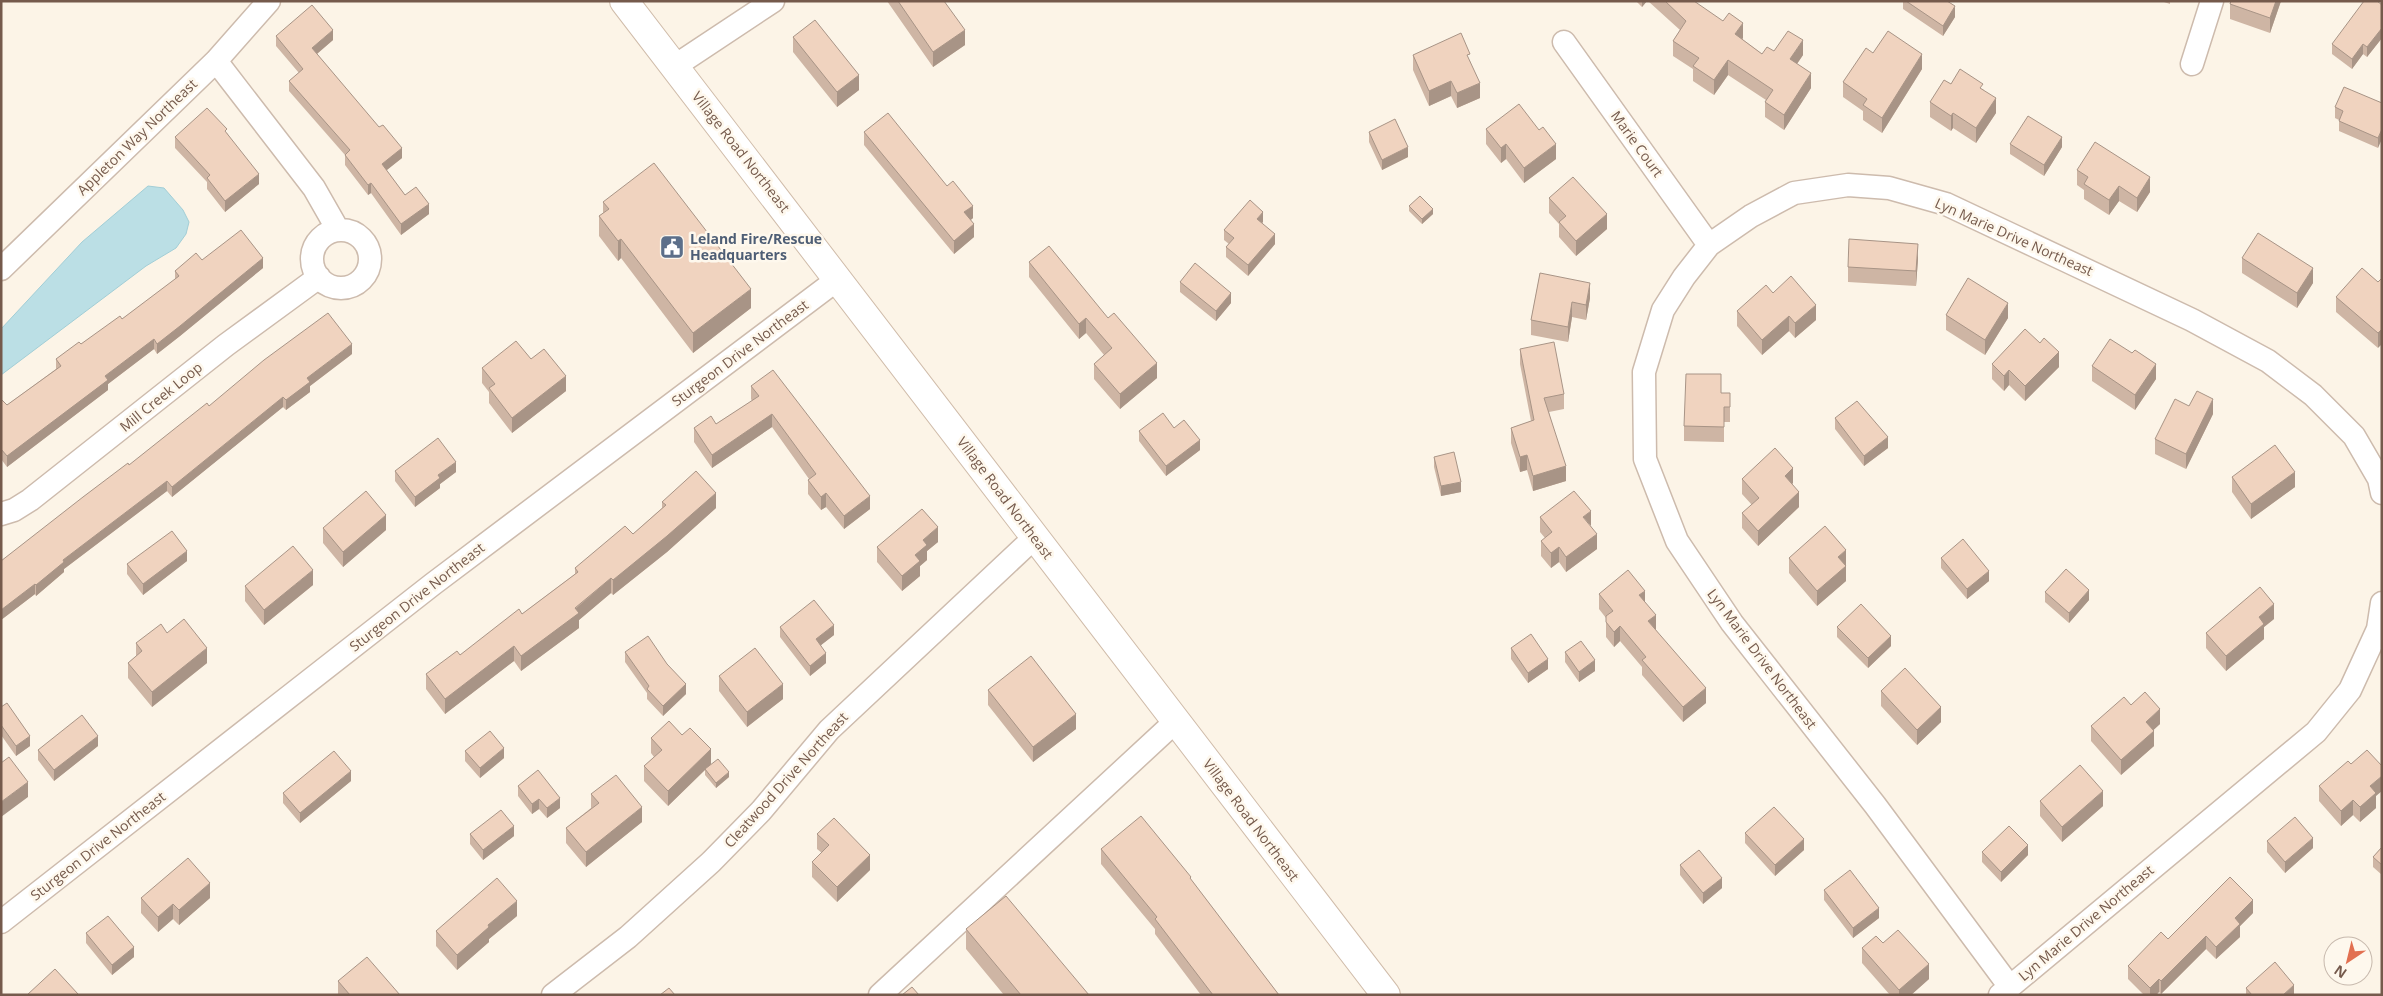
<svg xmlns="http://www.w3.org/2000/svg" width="2383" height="996" font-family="'Open Sans',sans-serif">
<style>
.water{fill:#bbdfe5;stroke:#a2ced6}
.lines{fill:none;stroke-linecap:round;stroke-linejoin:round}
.street-casing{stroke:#cdbbad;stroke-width:25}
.secondary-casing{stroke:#d0bcaa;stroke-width:30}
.street{stroke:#fff;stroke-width:22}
.secondary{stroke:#fff;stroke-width:28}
.wall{fill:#ceb5a4}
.shaded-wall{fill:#a89486}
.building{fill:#f0d3bf;stroke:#a89486}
.labels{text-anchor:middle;stroke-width:5;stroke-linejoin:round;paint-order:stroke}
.street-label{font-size:14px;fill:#755a4c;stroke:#fef8ed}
.service-label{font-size:14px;font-weight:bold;fill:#4e5e75;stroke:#fef8ed;text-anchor:start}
</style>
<rect width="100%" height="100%" fill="#fcf4e7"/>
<path class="water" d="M148 186 164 188 183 210 189 222 186 234 176 248 146 266 1 375V329L82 242Z"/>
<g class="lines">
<defs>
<path id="street" d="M1564 42 1709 245
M216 61 314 188 338 230
M2192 64 2212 1
M675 66 773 1
M312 259a29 29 0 1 1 58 0a29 29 0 1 1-58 0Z
M1 269 216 61 269 1
M1 514 14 510 30 500 226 345 319 277
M1 922 433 584 838 279
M2010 987 1875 805 1732 623 1677 541 1645 459 1644 372 1663 310 1684 277 1709 245 1751 216 1794 193 1848 185 1889 188 1946 204 2192 320 2268 361 2313 395 2354 436 2379 479 2382 493
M553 995 628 937 711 862 761 811 829 730 1035 537
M880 995 1176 721
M2000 995 2316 732 2350 690 2378 629 2382 603"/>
<path id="secondary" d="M624 1 1386 995"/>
</defs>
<use href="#street" class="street-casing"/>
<use href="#secondary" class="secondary-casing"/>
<use href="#street" class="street"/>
<use href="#secondary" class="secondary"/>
</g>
<path class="wall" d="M887 1H944L965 45 933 67Z
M1636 1H1647L1642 7Z
M1648 1H1694L1743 38 1742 39 1762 54 1774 51 1803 55 1797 64 1811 88 1784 130 1765 117V102L1766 100 1728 75 1714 95 1693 81V69L1673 56V41L1680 30Z
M1903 1H1947L1955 17 1943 36 1903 9Z
M2161 1H2170V4Z
M2231 1H2281L2270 33 2230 19V4Z
M2382 5V38L2367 57 2363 54 2352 69 2332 54V44Z
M276 36 333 40 317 54 402 158 386 170 405 195 429 214 401 235 371 193 368 195 345 165V155L289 91V81L299 73 276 46Z
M793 37 859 90 837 107 793 52Z
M1873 53 1922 69 1882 133 1863 120V111L1843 97V82Z
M1413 55 1470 61 1480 98 1457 108 1451 96 1429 106 1413 70Z
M1951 84 1983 89 1996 113 1976 143 1953 128 1951 131 1930 117V102Z
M2382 103 2378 148 2339 131V120L2335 118V107Z
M1486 129 1556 159 1524 183 1506 159 1501 163 1486 144Z
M864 132 947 186 973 218 971 220 974 237 954 254 864 145Z
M1369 132 1408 157 1382 170 1369 142Z
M227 133 259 184 225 212 207 189V182L175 148V137Z
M2010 144 2062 147 2044 176 2010 154Z
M2077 170 2150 192 2137 212 2119 201 2109 215 2084 199V190L2077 185Z
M1549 198 1607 229 1576 256 1559 237V224L1549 213Z
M603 202 751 308 693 353 621 258 618 261 599 236V216L603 213Z
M1409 206 1433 214 1422 224 1409 211Z
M1263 222 1262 223 1275 244 1248 276 1226 257V247L1229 244 1224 240V230Z
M2242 258 2313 283 2297 308 2242 273Z
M1918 259 1916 286 1848 282V267Z
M202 260 263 268 180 336 157 354 154 349 108 384V390L7 467 1 459V400L7 405 56 369V359L81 344 122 319 175 280V271Z
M1029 262 1157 378 1120 409 1094 379V364L1104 355 1086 333 1079 339 1029 277Z
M1540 273 1590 298 1586 320 1572 317 1568 342 1531 335V320Z
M2382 280 2378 348 2336 312V297L2378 282Z
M1180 282 1231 303 1216 321 1180 292Z
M1773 293 1816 320 1795 338 1789 331 1762 355 1737 326V311Z
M1946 315 2008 318 1985 355 1946 330Z
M1520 349 1564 394V409L1549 412 1566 481 1533 491 1527 470 1520 472 1511 443V428L1531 421 1520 364Z
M2132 353 2156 379 2135 410 2092 381V366Z
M352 354 310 386V392L286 410 283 407 172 497 167 491 64 569V572L36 596 35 594 1 620V561L209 406Z
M531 359 566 391 512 433 489 403V392L482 383V368Z
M1992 364 2059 367 2025 401 2009 385 2004 391 1992 379Z
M751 386 870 509 844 529 826 507 821 510 808 494V480L809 479 772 427 712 468 694 442V428L716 424 752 401 751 399Z
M1721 393H1730V422H1724V442L1684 441V426Z
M2189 406 2213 414 2186 469 2155 454V439Z
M1835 418 1888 448 1864 466 1835 429Z
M1174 428 1200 450 1166 476 1139 441V431Z
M1434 457 1461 492 1441 496 1434 467Z
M395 471 456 472 440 484V488L415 507 395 481Z
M2232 477 2295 487 2251 519 2232 492Z
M1742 479 1793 483 1792 484 1799 507 1758 546 1742 528V513L1752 505 1742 494Z
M662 502 716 508 667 552 613 595 611 593 579 620V628L521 671 514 661 445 714 426 689V674L460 655 522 614 575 574V568L633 534 662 508Z
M1540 517 1591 526 1597 549 1566 572 1559 562 1551 568 1541 556V541L1545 538 1540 532Z
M323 528 386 530 343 567 323 543Z
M938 542 927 551V560L920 566V576L902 591 877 562V547Z
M1789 558 1846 565 1845 566 1846 581 1817 606 1789 573Z
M1941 558 1989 581 1967 599 1941 568Z
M187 561 143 595 127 574V564Z
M313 585 264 625 245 601V586Z
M2045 592 2089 600 2069 623 2045 602Z
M1599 594 1645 602 1656 630 1706 703 1683 722 1642 675V667L1620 641 1614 647 1606 637V618L1599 609Z
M2274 619 2264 627V639L2226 671 2206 648V633Z
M780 627 834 635 821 645 826 663 810 676 780 637Z
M1837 627 1891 646 1868 668 1837 637Z
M167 633 207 663 152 707 128 678V663L136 656V643Z
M1511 648 1548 669 1528 683 1511 659Z
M625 652 686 694 663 716 647 699V693L625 662Z
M1565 652 1595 671 1579 682 1565 662Z
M719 676 783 699 747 727 719 691Z
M988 690 1076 729 1033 762 988 705Z
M1881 691 1941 722 1917 745 1881 706Z
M2131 705 2160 724 2153 730 2154 746 2121 775 2091 741V726Z
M1 707 30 746 16 756 1 735Z
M682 735 711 764 729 777 716 788 705 775V770L668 806 644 781V766L654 757 651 753V738Z
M98 746 54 781 38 760V750Z
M465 751 504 758 480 778 465 761Z
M351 781 300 823 283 803V793Z
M518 786 560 808 547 818 539 809 532 814 518 796Z
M2319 786 2376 796V808L2360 822 2353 815 2341 826 2319 801Z
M591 794 642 822 586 867 566 843V828L591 808Z
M2040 801 2103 806 2062 842 2040 816Z
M1745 833 1804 850 1775 876 1745 843Z
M470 834 514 836 483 860 470 844Z
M817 834 870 870 837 902 812 877V862L822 853 817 849Z
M2267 841 2313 848 2285 873 2267 852Z
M2382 847V875L2373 867V857Z
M1101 849 1191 880 1279 995H1201L1155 934V929L1101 864Z
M1982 852 2028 855 2001 882 1982 862Z
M1680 865 1722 888 1703 904 1680 875Z
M1824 890 1879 918 1853 938 1824 900Z
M141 898H210L179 925 173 919 158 932 141 913Z
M2253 913 2240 926V937L2216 959 2206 949 2161 994 2159 992 2156 995H2144L2128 979V966L2168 939Z
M517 916 489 939V942L457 970 436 946V931Z
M966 929 1089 995H1004L966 949Z
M86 933 134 957 112 975 86 943Z
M1883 943 1929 979 1911 995H1890L1862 963V948Z
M338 981 400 995H338Z
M2246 988 2294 995H2246Z"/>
<path class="shaded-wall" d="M1642 1H1647L1642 7Z
M2276 1H2281L2270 33V18Z
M1955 6V17L1943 36V26Z
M1743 23V38L1735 50V34Z
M2382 28V38L2367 57V47Z
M333 30V40L312 58V48Z
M965 30V45L933 67V52Z
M1803 40V55L1790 74V59Z
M2363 44V54L2352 69V59Z
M1922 54V69L1882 133V118Z
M1728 60V75L1714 95V80Z
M1811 73V88L1784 130V115Z
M859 75V90L837 107V92Z
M1451 81V96L1429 106V91Z
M1480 83V98L1457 108V93Z
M1996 98V113L1976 143V128Z
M1953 113V128L1951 131V116Z
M2382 129V139L2378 148V138Z
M2062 137V147L2044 176V165Z
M1506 144V159L1501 163V148Z
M1556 144V159L1524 183V168Z
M1408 147V157L1382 170V160Z
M402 148V158L382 174V164Z
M259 174V184L225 212V201Z
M2150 177V192L2137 212V198Z
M371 183V193L368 195V185Z
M2119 186V201L2109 215V200Z
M429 204V214L401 235V224Z
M973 206V218L964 225V212Z
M1433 209V214L1422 224V219Z
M1263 212V222L1257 229V219Z
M1607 214V229L1576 256V241Z
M974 224V237L954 254V241Z
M1275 234V244L1248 276V265Z
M621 239V258L618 261V241Z
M1918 244V259L1916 286V271Z
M263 258V268L180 336 157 354V344Z
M2313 268V283L2297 308V293Z
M1590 283V298L1586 320V305Z
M751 289V308L693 353V333Z
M1231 293V303L1216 321V311Z
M1572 302V317L1568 342V327Z
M2008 303V318L1985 355V340Z
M1816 305V320L1795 338V323Z
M1789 316V331L1762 355V340Z
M1086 318V333L1079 339V324Z
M2382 329V344L2378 348V333Z
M154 339V349L108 384V390L7 467V456L105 376Z
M352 344V354L310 386V392L286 410V400L307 378Z
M2059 352V367L2025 401V386Z
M1157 363V378L1120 409V394Z
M2156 364V379L2135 410V395Z
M2009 370V385L2004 391V376Z
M566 376V391L512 433V418Z
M283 397V407L172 497V487Z
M2213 399V414L2186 469V454Z
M772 414V427L712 468V455Z
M1888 437V448L1864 466V456Z
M1200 440V450L1166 476V466Z
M1527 455V470L1520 472V457Z
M456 462V472L440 484V488L415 507V497L438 475Z
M1566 466V481L1533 491V476Z
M1793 468V483L1785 491V476Z
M2295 472V487L2251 519V504Z
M167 481V491L64 569V572L36 596V585L63 560Z
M1461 482V492L1441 496V486Z
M1799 492V507L1758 546V531Z
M716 493V508L667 552 613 595V580Z
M826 493V507L821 510V497Z
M870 496V509L844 529V516Z
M1591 511V526L1583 517Z
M386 515V530L343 567V552Z
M938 527V542L927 551V560L920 566V576L902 591V576L923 540Z
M1597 534V549L1566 572V557Z
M1559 547V562L1551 568V553Z
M1846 550V565L1838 572V557Z
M187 551V561L143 595V584Z
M1846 566V581L1817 606V591Z
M313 570V585L264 625V610Z
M1989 571V581L1967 599V589Z
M611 578V593L579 620V628L521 671V656Z
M35 584V594L1 620V610Z
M2089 590V600L2069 623V613Z
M1645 591V606L1639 595Z
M2274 604V619L2264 627V639L2226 671V656L2259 617Z
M1656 615V630L1648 621Z
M834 625V635L816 649V639Z
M1620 626V641L1614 647V632Z
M1891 636V646L1868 668V658Z
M514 646V661L445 714V699Z
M207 648V663L152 707V692Z
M826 653V663L810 676V666Z
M1548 659V669L1528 683V673Z
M1595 660V671L1579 682V672Z
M686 684V694L663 716V706Z
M783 684V699L747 727V712Z
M1706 688V703L1683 722V707Z
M1941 707V722L1917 745V730Z
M2160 709V724L2146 737V722Z
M1076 714V729L1033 762V747Z
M2154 731V746L2121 775V760Z
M30 736V746L16 756V746Z
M98 736V746L54 781V770Z
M504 748V758L480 778V768Z
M711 749V764L668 806V791Z
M351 771V781L300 823V813Z
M729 772V777L716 788V783Z
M2382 776V791L2376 796V808L2360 822V807L2370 786Z
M28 782V797L1 817V802Z
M2103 791V806L2062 842V827Z
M560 798V808L547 818V808Z
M539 799V809L532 814V804Z
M2353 800V815L2341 826V811Z
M642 807V822L586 867V852Z
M514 826V836L483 860V850Z
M2313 838V848L2285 873V862Z
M1804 839V850L1775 876V865Z
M2028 845V855L2001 882V872Z
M870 855V870L837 902V887Z
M1722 878V888L1703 904V893Z
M210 883V898L179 925V910Z
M2253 900V913L2240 926V937L2216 959V947L2235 918Z
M517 901V916L489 939V942L457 970V955L488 925Z
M173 904V919L158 932V917Z
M1879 908V918L1853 938V928Z
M2206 936V949L2161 994V981Z
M134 947V957L112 975V965Z
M1929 964V979L1911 995H1899V990Z
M2159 979V992L2156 995H2150V988Z
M2294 985V995H2283Z"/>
<path class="building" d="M898 1H944L965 30 933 52Z
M1665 1H1694L1723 21 1729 13 1743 23 1735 34 1762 54 1767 47 1774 51 1788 31 1803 40 1790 59 1811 73 1784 115 1765 102 1773 90 1728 60 1714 80 1693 66 1699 58 1673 41 1686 21Z
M1906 1H1947L1955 6 1943 26Z
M2231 1H2276L2270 18 2230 4Z
M2364 1H2377L2382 5V28L2367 47 2363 44 2352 59 2332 44Z
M312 5 333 30 312 48 379 127 383 125 402 148 382 164 405 195 416 187 429 204 401 224 371 183 368 185 345 155 350 150 289 81 303 69 276 36Z
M815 20 859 75 837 92 793 37Z
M1888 31 1922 54 1882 118 1863 105 1867 99 1843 82 1866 48 1873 53Z
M1461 33 1470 54 1467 55 1480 83 1457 93 1451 81 1429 91 1413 55Z
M1960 69 1983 84 1980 88 1996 98 1976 128 1953 113 1951 116 1930 102 1944 80 1951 84Z
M2344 87 2382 103V129L2378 138 2339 121 2343 111 2335 107Z
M1519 104 1539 130 1543 127 1556 144 1524 168 1506 144 1501 148 1486 129Z
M207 108 227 129 225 131 259 174 225 201 207 178 210 175 175 137Z
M888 113 947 186 953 181 973 206 964 212 974 224 954 241 864 132Z
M2028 116 2062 137 2044 165 2010 144Z
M1395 119 1408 147 1382 160 1369 132Z
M2095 142 2150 177 2137 198 2119 186 2109 200 2084 184 2088 177 2077 170Z
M654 163 751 289 693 333 621 239 618 241 599 216 609 209 603 202Z
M1573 177 1607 214 1576 241 1559 222 1566 216 1549 198Z
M1420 196 1433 209 1422 219 1409 206Z
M1250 200 1263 212 1257 219 1275 234 1248 265 1226 247 1234 238 1224 230Z
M241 230 263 258 180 326 157 344 154 339 105 376 108 380 7 456 1 449V400H2L7 405 61 366 56 359 79 342 81 344 120 316 122 319 179 276 175 271 196 253 202 260Z
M2258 233 2313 268 2297 293 2242 258Z
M1849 239 1918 244 1916 271 1848 267Z
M1049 246 1108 318 1114 313 1157 363 1120 394 1094 364 1112 348 1086 318 1079 324 1029 262Z
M1195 263 1231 293 1216 311 1180 282Z
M2362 268 2378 282 2381 279 2382 280V329L2378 333 2336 297Z
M1540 273 1590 283 1586 305 1572 302 1568 327 1531 320Z
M1791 276 1816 305 1795 323 1789 316 1762 340 1737 311 1766 285 1773 293Z
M1968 278 2008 303 1985 340 1946 315Z
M328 313 352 344 307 378 310 382 286 400 283 397 172 487 167 481 63 560 64 562 36 585 35 584 1 610V561L83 497 128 463 129 465 207 403 209 406 264 360Z
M2025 329 2040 343 2044 338 2059 352 2025 386 2009 370 2004 376 1992 364Z
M2110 339 2132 353 2135 350 2156 364 2135 395 2092 366Z
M516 341 531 359 544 349 566 376 512 418 489 388 495 384 482 368Z
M1554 342 1564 394 1544 398 1566 466 1533 476 1527 455 1520 457 1511 428 1534 420 1520 349Z
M773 370 870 496 844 516 826 493 821 497 808 480 816 474 772 414 712 455 694 428 711 416 716 424 759 396 751 386Z
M1686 374H1721V393H1730V407H1724V427L1684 426Z
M2197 391 2213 399 2186 454 2155 439 2175 399 2189 406Z
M1857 401 1888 437 1864 456 1835 418Z
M1163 413 1174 428 1184 420 1200 440 1166 466 1139 431Z
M438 438 456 462 438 475 440 478 415 497 395 471Z
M2275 445 2295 472 2251 504 2232 477Z
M1775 448 1793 468 1785 476 1799 492 1758 531 1742 513 1759 498 1742 479Z
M1454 452 1461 482 1441 486 1434 457Z
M696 471 716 493 667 536 613 580 611 578 575 608 579 613 521 656 514 646 445 699 426 674 457 651 460 655 519 609 522 614 578 572 575 568 625 526 633 534 666 505 662 502Z
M366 491 386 515 343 552 323 528Z
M1574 491 1591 511 1583 517 1597 534 1566 557 1559 547 1551 553 1541 541 1552 532 1540 517Z
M922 509 938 527 923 540 927 545 915 555 920 561 902 576 877 547Z
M1825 526 1846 550 1838 557 1846 566 1817 591 1789 558Z
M172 531 187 551 143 584 127 564Z
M1963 539 1989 571 1967 589 1941 558Z
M293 546 313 570 264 610 245 586Z
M2066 569 2089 590 2069 613 2045 592Z
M1628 570 1645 591 1639 595 1656 615 1648 621 1706 688 1683 707 1642 660 1646 657 1620 626 1614 632 1606 622V616L1613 611 1599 594Z
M2260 587 2274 604 2259 617 2264 624 2226 656 2206 633Z
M814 600 834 625 816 639 826 653 810 666 780 627Z
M1861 604 1891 636 1868 658 1837 627Z
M184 619 207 648 152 692 128 663 142 651 136 643 161 624 167 633Z
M1531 634 1548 659 1528 673 1511 648Z
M648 636 667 664 686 684 663 706 647 689 649 686 625 652Z
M1581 641 1595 660 1579 672 1565 652Z
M755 648 783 684 747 712 719 676Z
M1031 656 1076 714 1033 747 988 690Z
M1905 668 1941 707 1917 730 1881 691Z
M2145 692 2160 709 2146 722 2154 731 2121 760 2091 726 2124 697 2131 705Z
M7 703 30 736 16 746 1 725V707Z
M82 715 98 736 54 770 38 750Z
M669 721 682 735 690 728 711 749 668 791 644 766 662 750 651 738Z
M490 731 504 748 480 768 465 751Z
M2367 750 2382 766V776L2370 786 2376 793 2360 807 2353 800 2341 811 2319 786 2348 761 2351 764Z
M334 751 351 771 300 813 283 793Z
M9 757 28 782 1 802V763Z
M718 759 729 772 716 783 705 769Z
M2080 765 2103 791 2062 827 2040 801Z
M538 770 560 798 547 808 539 799 532 804 518 786Z
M616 775 642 807 586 852 566 828 599 803 591 794Z
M1774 807 1804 839 1775 865 1745 833Z
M501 810 514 826 483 850 470 834Z
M1141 816 1191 877 1190 878 1279 995H1213L1155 919 1157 917 1101 849Z
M2295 817 2313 838 2285 862 2267 841Z
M834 818 870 855 837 887 812 862 829 845 817 834Z
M2009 826 2028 845 2001 872 1982 852Z
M2382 847V865L2373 857Z
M1699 850 1722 878 1703 893 1680 865Z
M188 858 210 883 179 910 173 904 158 917 141 898Z
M1850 870 1879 908 1853 928 1824 890Z
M2230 877 2253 900 2235 918 2240 924 2216 947 2206 936 2161 981 2159 979 2150 988 2128 966 2161 932 2168 939Z
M497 878 517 901 488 925 489 927 457 955 436 931Z
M1006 896 1089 995H1021L966 929Z
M108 916 134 947 112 965 86 933Z
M1898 930 1929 964 1899 990 1862 948 1876 936 1883 943Z
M367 957 400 995H350L338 981Z
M2275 962 2294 985 2283 995H2252L2246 988Z
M55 969 78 994 77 995H27Z
M912 987 919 995H902Z
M669 988 675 995H660Z"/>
<defs>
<symbol id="civic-square" viewBox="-11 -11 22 22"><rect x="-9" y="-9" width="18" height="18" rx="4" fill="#5c6f8a" stroke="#fef8ed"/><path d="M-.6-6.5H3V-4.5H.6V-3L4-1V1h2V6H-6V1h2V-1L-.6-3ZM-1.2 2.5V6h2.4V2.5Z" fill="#fff"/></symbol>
</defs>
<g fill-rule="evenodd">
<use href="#civic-square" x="658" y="233" width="28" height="28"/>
</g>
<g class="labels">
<g class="street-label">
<text transform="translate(137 137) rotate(-44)" y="5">Appleton Way Northeast</text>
<text transform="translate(1637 144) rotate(54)" y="5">Marie Court</text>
<text transform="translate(741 152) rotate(52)" y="5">Village Road Northeast</text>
<text transform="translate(2014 237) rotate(24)" y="5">Lyn Marie Drive Northeast</text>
<text transform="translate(740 353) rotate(-37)" y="5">Sturgeon Drive Northeast</text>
<text transform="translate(161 397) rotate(-39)" y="5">Mill Creek Loop</text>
<text transform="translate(1005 498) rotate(53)" y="5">Village Road Northeast</text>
<text transform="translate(417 597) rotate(-38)" y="5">Sturgeon Drive Northeast</text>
<text transform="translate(1762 659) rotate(53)" y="5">Lyn Marie Drive Northeast</text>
<text transform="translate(786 780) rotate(-48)" y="5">Cleatwood Drive Northeast</text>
<text transform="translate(1251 820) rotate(53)" y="5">Village Road Northeast</text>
<text transform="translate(98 846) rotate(-38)" y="5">Sturgeon Drive Northeast</text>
<text transform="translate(2086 923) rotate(-40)" y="5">Lyn Marie Drive Northeast</text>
</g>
<g class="service-label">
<text x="690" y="244">Leland Fire/Rescue<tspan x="690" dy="16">Headquarters</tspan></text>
</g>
</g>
<rect width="2383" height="996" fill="none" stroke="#755a4c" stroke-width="5"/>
<g transform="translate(2348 961) rotate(215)"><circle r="24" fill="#fef8ed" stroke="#c7b9ad"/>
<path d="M0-4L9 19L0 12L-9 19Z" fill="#e27050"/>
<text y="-8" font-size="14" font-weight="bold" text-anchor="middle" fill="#755a4c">N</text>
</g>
</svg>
